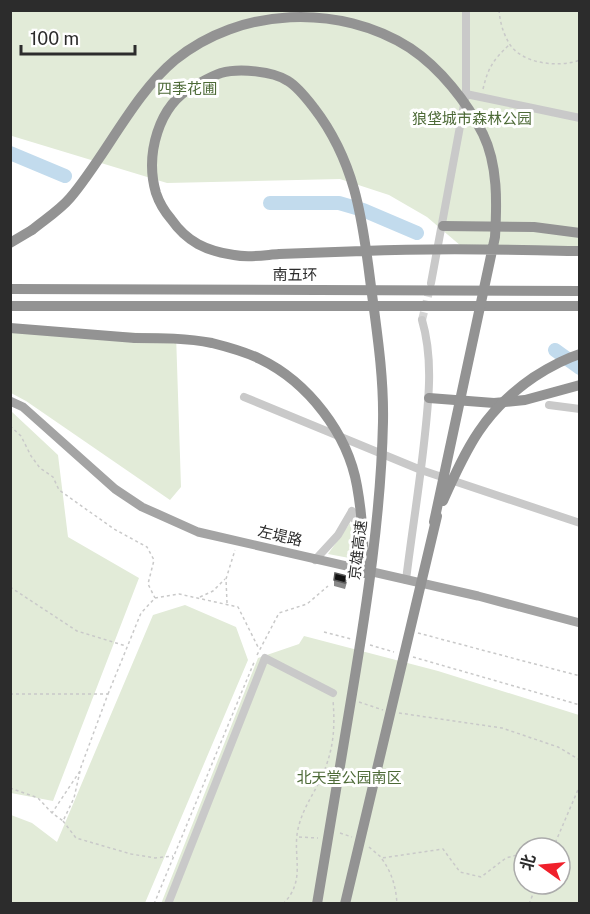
<svg xmlns="http://www.w3.org/2000/svg" width="590" height="914" font-family="'Public Sans','Noto Sans SC',sans-serif">
<style>
.green{fill:#e2ebd8;fill-rule:evenodd}
.lines{fill:none;stroke-linecap:round;stroke-linejoin:round}
.river{stroke:#c2dbed;stroke-width:14}
.minor-tunnel{stroke:#d5d5d5;stroke-width:8;stroke-dasharray:8 4;stroke-linecap:butt}
.path{stroke:#c9c9c9;stroke-width:1.5;stroke-dasharray:3 3;stroke-linecap:butt}
.minor{stroke:#c9c9c9;stroke-width:8}
.major{stroke:#a4a4a4;stroke-width:9}
.highway{stroke:#939393;stroke-width:10}
.highway-bridge{stroke:#939393;stroke-width:10}
.wall{fill:#898989}
.building{fill:#131313;stroke:#5a5a5a;stroke-width:1.5}
.labels{text-anchor:middle;stroke-width:6;stroke-linejoin:round;paint-order:stroke}
.park-label{font-size:15px;fill:#4d6a37;stroke:#fff}
.street-label{font-size:15px;fill:#2c2c2c;stroke:#fff}
</style>
<rect width="100%" height="100%" fill="#fff"/>
<path class="green" d="M10 11H579V247L461 246 427 217 389 195 340 179 167 183 12 136 10 131Z
M11 329 176 334 181 487 170 500 26 401 11 393Z
M11 411 58 455 68 537 139 578 53 801 11 793Z
M350 523 360 560 328 554Z
M185 605 236 627 248 660 145 903H11V815L32 823 57 842 153 615Z
M304 636 438 671 579 715V903L161 904 258 658 299 644ZM524 848H560V884H524Z"/>
<g class="lines">
<path class="river" d="M10 153 65 176
M270 203H339L363 210 417 233
M555 350 580 368"/>
<path class="minor-tunnel" d="M422 320 430 288"/>
<path class="path" d="M499 10C500 22 503 33 509 43 521 64 559 68 580 60
M483 89C488 68 493 60 509 45
M10 426 21 436 31 456 40 468 53 477 59 490 114 529 147 547 154 560 148 584 155 598
M10 587 77 631 126 646
M200 597 213 591 225 579
M227 603 226 579 235 550
M324 632 351 639
M418 633 580 676
M370 645 394 652
M257 655 279 613 307 604 328 586
M413 657 580 705
M10 694H108L81 767 74 798 63 821 52 813 80 771
M108 694 141 613 155 598 179 594 238 607 259 649
M359 702 383 710
M399 713 502 728 558 747 580 760
M10 788 38 798 52 813
M63 821 76 838 131 854 155 858 173 856
M340 833 352 837
M299 837 318 838
M369 847 382 858 443 849 460 872 481 877 506 858 524 853
M553 848 580 785
M382 859C392 873 396 887 397 904
M154 904 255 660
M283 904C307 880 292 856 298 829 303 806 317 790 325 769 334 745 335 726 333 700
M529 904 537 884"/>
<path class="minor" d="M466 94 580 118
M431 283 466 94V10
M244 397 421 470 580 523
M549 405 580 409
M352 511 360 536
M315 560 338 535 352 511
M406 580C412 531 420 483 425 434 429 397 433 357 422 320
M168 904 265 658 333 693"/>
<path class="major" d="M10 401 23 407 115 489 142 507 198 532 478 596 580 623"/>
<path class="highway" d="M443 226 534 227 580 233
M10 243 32 230
M568 251H580
M10 289 580 291
M10 306H580
M10 328 135 338
M429 398 494 403 525 400 580 385"/>
<path class="highway-bridge" d="M32 230C44 220 60 210 70 198 105 157 134 94 175 60 240 7 339 3 410 48 440 68 467 102 483 134 498 165 497 203 495 237L434 522
M135 338C161 338 187 338 212 343 228 347 246 352 260 359 308 382 348 434 357 486 362 514 364 544 364 573
M443 501C467 447 484 411 534 377 548 368 564 359 580 354
M317 904C329 834 340 764 352 694 367 604 381 513 383 422 384 374 376 326 370 279 362 215 354 160 314 108 307 99 298 87 288 81 273 71 239 68 221 73 212 76 202 82 194 86 158 105 145 155 156 193 159 202 165 212 171 219 187 242 206 251 234 255 249 258 265 255 279 254 307 253 335 252 363 251 431 248 499 249 568 251
M345 904 437 516"/>
</g>
<path class="wall" d="M334 580 347 582 345 589 334 586Z"/>
<path class="building" d="M335 573 347 576 345 583 334 580Z"/>
<g class="labels">
<g class="park-label">
<text x="187" y="94">四季花圃</text>
<text x="472" y="124">狼垡城市森林公园</text>
<text x="349" y="783">北天堂公园南区</text>
</g>
<g class="street-label">
<text x="295" y="280">南五环</text>
<text transform="translate(280 536) rotate(13)" y="5">左堤路</text>
<text transform="translate(358 550) rotate(-83)" y="5">京雄高速</text>
</g>
</g>
<rect width="590" height="914" fill="none" stroke="#2c2c2c" stroke-width="24"/>
<g transform="translate(542 866) rotate(285)"><circle r="28" fill="#ffffff" stroke="#ababab" stroke-width="1.5"/>
<path d="M0-4.5L10 22L0 15L-10 22Z" fill="#f0202b"/>
<text y="-9" font-size="16" font-weight="bold" text-anchor="middle" fill="#2c2c2c">北</text>
</g>
<path d="M21 45v9h114v-9" fill="none" stroke="#2c2c2c" stroke-width="3"/>
<text x="30" y="45" font-size="18" fill="#2c2c2c" stroke="#ffffff" stroke-width="4.5" paint-order="stroke">100 m</text>
</svg>
